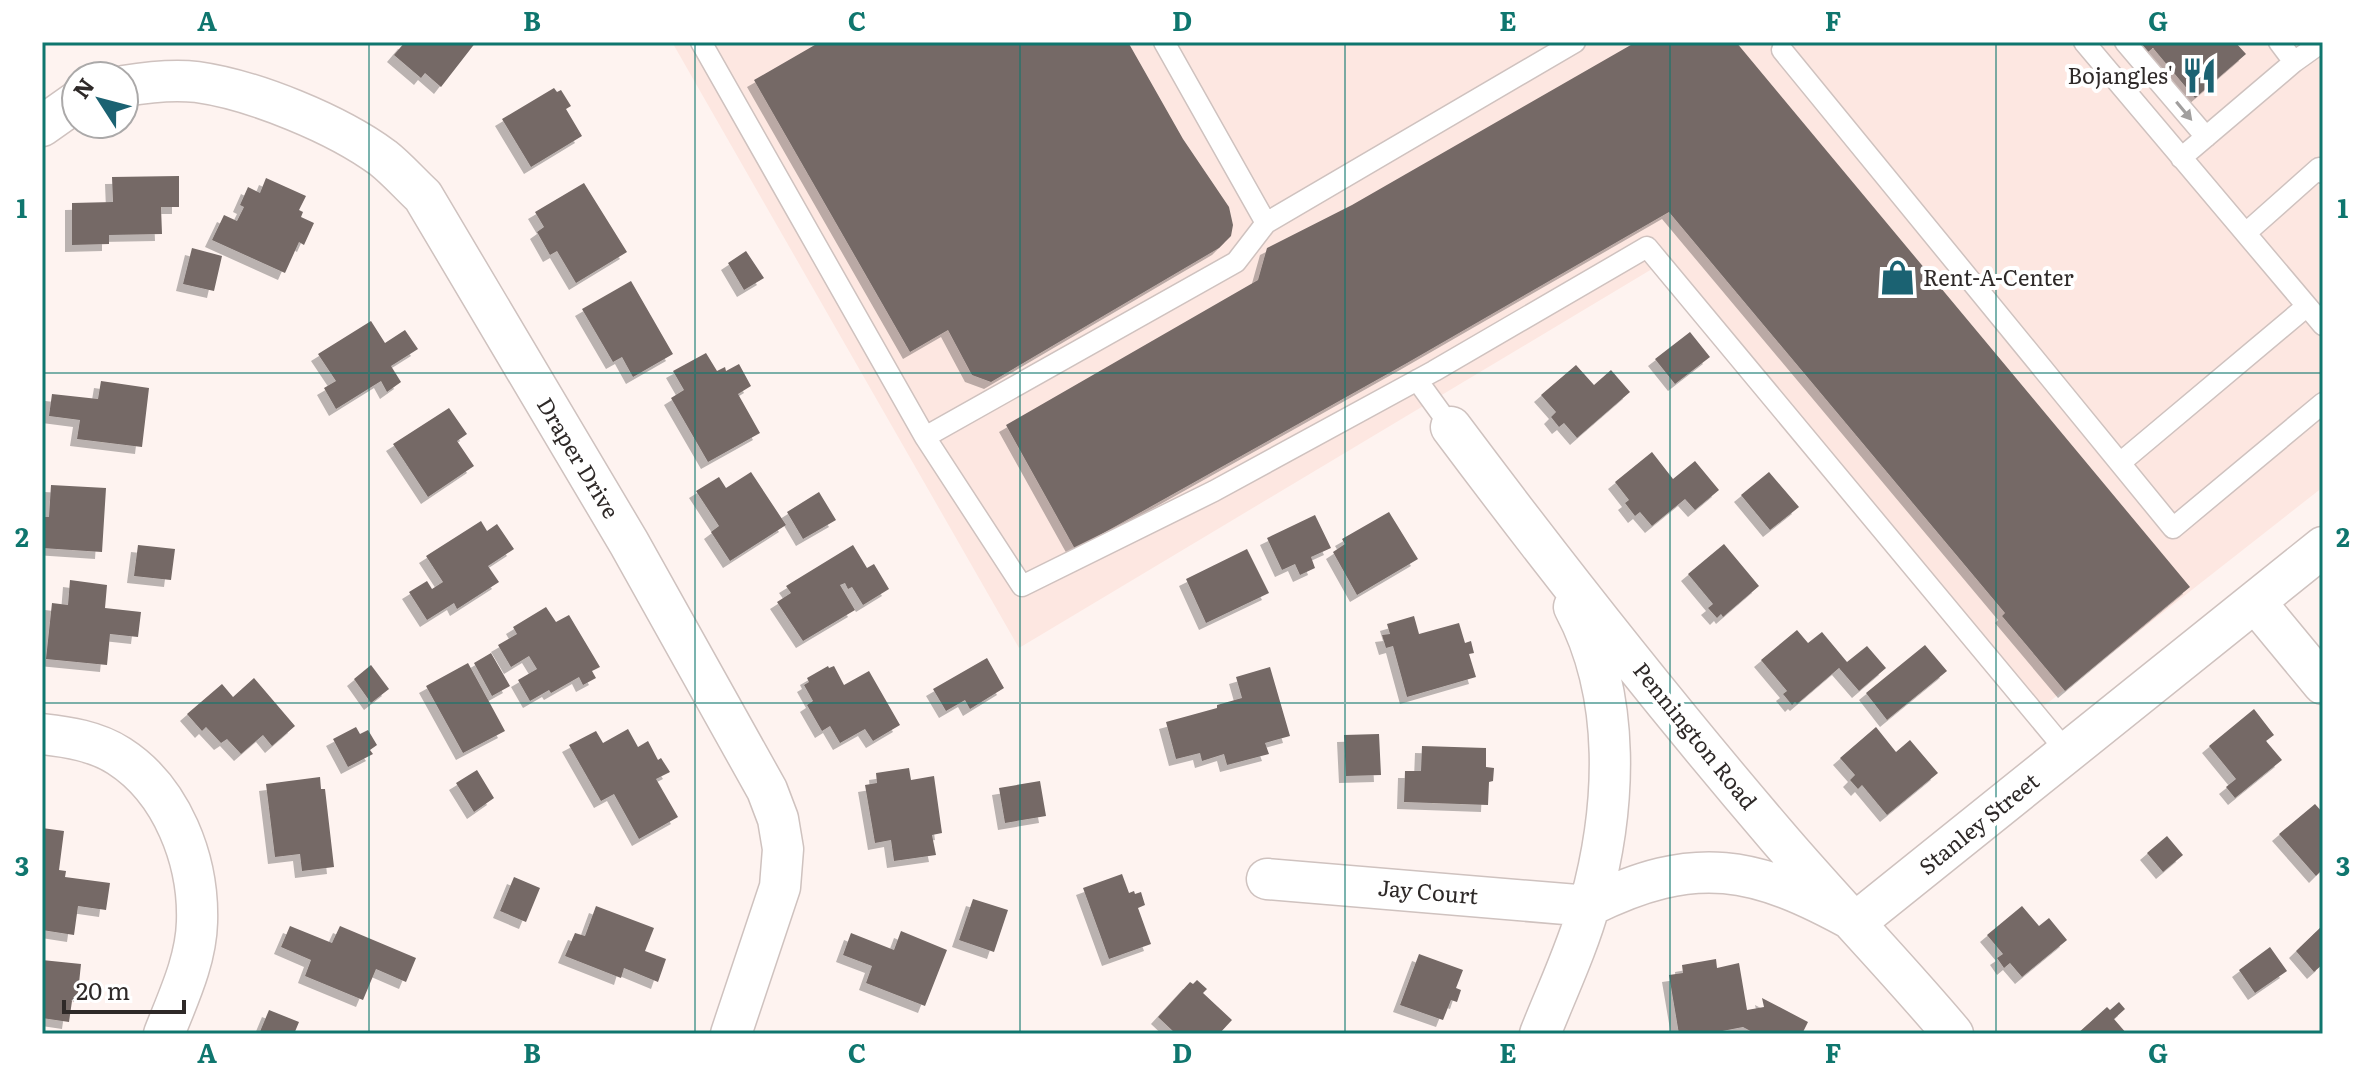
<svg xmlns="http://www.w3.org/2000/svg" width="2365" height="1076" font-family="Literata,serif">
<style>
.built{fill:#fde7e1}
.building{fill:#746966;filter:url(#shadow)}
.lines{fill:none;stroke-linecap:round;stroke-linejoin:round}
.lane-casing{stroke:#cfc2bf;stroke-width:23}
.street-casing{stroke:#cfc2bf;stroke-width:43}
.lane{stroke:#fff;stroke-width:20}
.street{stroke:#fff;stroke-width:40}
.oneway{fill:#a19f9e}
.grid{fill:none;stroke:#0f766e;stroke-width:2;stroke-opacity:0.55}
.labels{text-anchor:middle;stroke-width:8;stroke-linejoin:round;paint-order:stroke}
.poi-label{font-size:22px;fill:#2e2928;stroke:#fff;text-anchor:end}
.street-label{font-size:22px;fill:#2e2928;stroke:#fff}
.neatline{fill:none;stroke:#0f766e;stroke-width:3}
.grid-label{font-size:26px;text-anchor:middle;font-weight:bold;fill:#0f766e}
</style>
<defs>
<filter id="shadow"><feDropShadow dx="-7" dy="7" stdDeviation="0" flood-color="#0004"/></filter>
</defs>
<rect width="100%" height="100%" fill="#fef3f0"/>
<path class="built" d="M672 42H2323V487L2026 720 1652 269 1019 648Z"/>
<path class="building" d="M405 42H476L441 87 425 73 421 78 394 55Z
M820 42H1128L1183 139 1229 207 1233 225 1231 236 1219 248 991 382 972 375 948 330 910 352 754 80Z
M1636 42H1736L2190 587 2065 691 2002 616 2005 613 1669 212 1407 363 1075 549 1006 425 1258 280 1267 248 1352 205Z
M2139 42H2235L2246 54 2195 98 2153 48 2148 52Z
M554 88 557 92 561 90 571 106 566 109 582 136 531 167 502 119Z
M179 176V207H161L162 234 109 235V244L72 245V203L113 202 112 177Z
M266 178 306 196 299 210 303 212 301 217 314 223 304 245 299 242 285 273 212 240 224 215 237 221 244 207 240 205 248 187 260 193Z
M584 183 627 252 576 283 557 251 550 255 537 232 544 227 535 212Z
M192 248 222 256 214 291 183 284Z
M746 251 764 278 744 290 728 263Z
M631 281 673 354 633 377 622 357 613 362 582 309Z
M371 321 385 343 405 330 418 349 391 366 401 382 387 392 381 381 336 409 324 388 336 381 318 354Z
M1690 332 1710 357 1675 384 1655 359Z
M706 353 717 371 725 367 726 371 739 364 751 386 738 394 760 433 708 462 671 398 684 390 673 371Z
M1576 365 1594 385 1611 370 1630 392 1577 438 1564 423 1559 427 1551 417 1556 412 1541 395Z
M101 381 149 388 142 447 77 439 80 420 49 416 52 394 98 399Z
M449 408 467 434 457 441 474 466 428 497 393 444Z
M1652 452 1673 479 1695 461 1719 490 1695 510 1685 499 1652 526 1640 512 1635 516 1625 503 1629 500 1615 482Z
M751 472 786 525 730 561 711 532 719 526 696 491 719 477 726 488Z
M1769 472 1799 507 1770 530 1741 495Z
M51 485 106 488 102 552 42 548V517H49Z
M819 492 836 520 803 539 787 512Z
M1389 512 1418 559 1357 595 1333 552 1345 544 1342 539Z
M1315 515 1331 548 1311 557 1315 568 1300 575 1295 564 1282 570 1267 538Z
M481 521 487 531 497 524 514 549 488 566 499 582 457 609 454 603 427 620 409 592 427 581 432 589 443 582 426 556Z
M1724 544 1759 586 1723 617 1721 614 1717 618 1708 608 1713 604 1688 574Z
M138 545 175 549 171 580 134 576Z
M853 545 867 568 874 564 889 589 863 605 852 587 848 589 845 583 840 585 855 610 803 641 777 602 791 593 786 586Z
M1247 549 1269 593 1206 623 1186 579Z
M70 580 107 585 105 608 141 612 138 637 110 634 107 665 46 659 52 603 68 605Z
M546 607 556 622 569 615 600 667 592 671 596 678 583 685 579 677 551 693 549 690 530 701 518 680 537 669 529 656 511 667 498 645 517 634 513 627Z
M1414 616 1419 634 1459 623 1465 643 1471 641 1474 653 1469 654 1476 677 1407 697 1393 646 1386 648 1382 635 1390 634 1387 624Z
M1797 630 1808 643 1822 632 1847 662 1867 646 1886 668 1859 691 1839 668 1797 704 1795 702 1792 705 1783 694 1787 691 1761 660Z
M1925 645 1947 671 1887 720 1866 693Z
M491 653 510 686 492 696 474 663Z
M987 658 1004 688 970 709 965 700 946 711 933 689Z
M468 663 505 731 463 753 426 686Z
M371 665 389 689 371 703 354 679Z
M828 666 829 668 834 666 844 685 869 671 900 725 873 741 865 729 840 743 830 726 822 731 807 705 813 701 804 685 809 682 807 678Z
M1270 667 1290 736 1265 743 1269 754 1227 765 1224 754 1202 761 1200 753 1176 759 1166 722 1217 708V705L1242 698 1236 677Z
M254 678 295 726 272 746 263 735 241 754 227 739 221 743 206 727 202 731 187 714 222 684 233 697Z
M2254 709 2274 735 2266 741 2282 760 2235 798 2226 787 2236 779 2209 746Z
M356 727 360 734 368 730 377 745 370 750 373 754 348 767 333 739Z
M1876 727 1896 752 1910 740 1938 773 1887 815 1862 785 1858 789 1850 780 1855 775 1840 758Z
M628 729 638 747 648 741 658 760 661 758 670 772 656 779 678 817 639 839 614 794 601 801 569 745 596 731 603 743Z
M1379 734 1381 775 1346 776 1344 735Z
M1422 746 1486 748V767L1494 768 1493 781 1489 782 1488 805 1404 802 1405 771H1421Z
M909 768 911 780 934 776 942 833 932 835 936 855 894 861 891 840 875 843 865 785 877 783 876 773Z
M477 770 494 798 474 812 456 783Z
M320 777 321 789H325L334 867 302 871 300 854 275 857 266 784Z
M1040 781 1046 816 1005 823 999 788Z
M2315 804 2323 813V869L2316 876 2279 834Z
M42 828 64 831 59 870 66 871 65 877 110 883 106 910 78 906 74 935 42 930Z
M2167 836 2183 855 2163 872 2147 853Z
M1122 874 1129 893 1134 891 1135 894 1141 892 1145 905 1138 908 1151 944 1109 959 1083 888Z
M514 877 540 888 526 922 500 911Z
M973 899 1008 910 994 952 959 940Z
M596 906 654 928 645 951 666 959 658 982 624 968 621 978 565 956 575 933 585 936Z
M2022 906 2039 926 2049 918 2067 940 2022 977 2010 963 2004 968 1997 958 2003 954 1987 935Z
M2323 925V964L2314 972 2296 951Z
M290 926 332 943 340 926 416 958 406 982 376 969 363 1000 305 976 311 960 281 947Z
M901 931 947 950 925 1006 866 983 872 966 843 955 851 933 894 950Z
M2270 947 2287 971 2255 993 2239 970Z
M1419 954 1463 970 1456 988 1461 990 1457 1002 1451 1000 1443 1020 1400 1005Z
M1716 959 1717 968 1739 963 1747 1010 1764 1007 1762 998 1808 1022 1802 1034H1756L1743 1027 1707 1034H1679L1669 975 1683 973 1682 965Z
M42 960 81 964 77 1002 72 1001 69 1022 42 1018Z
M1197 980 1207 989 1203 993 1232 1020 1219 1034H1176L1158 1017 1190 982 1193 984Z
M2119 1002 2125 1009 2114 1019 2127 1034H2077L2107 1007 2110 1010Z
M269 1010 299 1022 294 1034H259Z"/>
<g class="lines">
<defs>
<path id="lane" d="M701 42 925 437 1022 586 1214 491 1434 371 1647 247 2068 753
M1164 42 1266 223
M2084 42 2323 325
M2125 42 2206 137
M2279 42 2294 62
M1782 50 2173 528 2323 403
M2181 158 2294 62 2322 42
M2247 232 2319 168 2323 173
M1417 380 1451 427
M925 437 1236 262 1266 223 1575 42
M2120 463 2307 306"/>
<path id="street" d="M124 86C148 82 173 79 197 82 254 90 337 124 383 158 397 169 410 184 423 196L629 543 767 790 778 819 783 849 780 887 731 1034
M42 126 76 102
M1451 427C1555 566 1663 703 1776 835 1833 902 1896 966 1953 1034
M2256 603 2323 684
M42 734C68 737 96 741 119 756 172 790 199 860 197 922 196 961 178 998 164 1034
M1267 879 1589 906C1696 853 1755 866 1856 922L2323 547
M1540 1034C1557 991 1578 947 1590 903 1616 808 1622 697 1574 607"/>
</defs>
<use href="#lane" class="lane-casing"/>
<use href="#street" class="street-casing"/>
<use href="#lane" class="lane"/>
<use href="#street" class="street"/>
</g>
<defs><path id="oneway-solid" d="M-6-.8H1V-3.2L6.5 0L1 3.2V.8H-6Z" transform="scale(2)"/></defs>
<use class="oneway" href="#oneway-solid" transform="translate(2184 111) rotate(50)"/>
<path class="grid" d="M369 42V1034M695 42V1034M1020 42V1034M1345 42V1034M1670 42V1034M1996 42V1034M42 373H2323M42 703H2323"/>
<defs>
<symbol id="restaurant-bare" viewBox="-9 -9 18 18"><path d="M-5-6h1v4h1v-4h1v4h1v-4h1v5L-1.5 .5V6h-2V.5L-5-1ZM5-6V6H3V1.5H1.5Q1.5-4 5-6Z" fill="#1b6272" stroke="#fff" stroke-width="2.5" paint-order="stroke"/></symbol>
<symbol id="shop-bare" viewBox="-9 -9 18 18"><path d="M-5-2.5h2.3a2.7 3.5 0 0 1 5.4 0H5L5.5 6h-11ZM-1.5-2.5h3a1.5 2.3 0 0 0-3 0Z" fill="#1b6272" stroke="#fff" stroke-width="2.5" paint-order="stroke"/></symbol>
</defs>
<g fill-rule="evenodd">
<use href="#restaurant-bare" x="2174" y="50" width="51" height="51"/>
<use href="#shop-bare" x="1872" y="252" width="51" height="51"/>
</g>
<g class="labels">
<g class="poi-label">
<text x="2173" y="84">Bojangles'</text>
<text x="1923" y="286" text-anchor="start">Rent-A-Center</text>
</g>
<g class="street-label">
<text transform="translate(578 458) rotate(59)" y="8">Draper Drive</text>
<text transform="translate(1695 736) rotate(51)" y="8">Pennington Road</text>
<text transform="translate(1979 824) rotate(-39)" y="8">Stanley Street</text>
<text transform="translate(1428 892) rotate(5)" y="8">Jay Court</text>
</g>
</g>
<rect width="2365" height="1076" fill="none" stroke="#ffffff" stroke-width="88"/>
<g transform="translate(100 100) rotate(306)"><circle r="38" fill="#ffffff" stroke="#aba9a9" stroke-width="2"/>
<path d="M0-6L14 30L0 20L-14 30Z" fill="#1b6272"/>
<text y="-12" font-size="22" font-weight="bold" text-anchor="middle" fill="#2e2928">N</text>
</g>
<path d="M64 1000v12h120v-12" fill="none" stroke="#2e2928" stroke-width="4"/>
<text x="76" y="1000" font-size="24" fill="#2e2928" stroke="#ffffff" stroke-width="6" paint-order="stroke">20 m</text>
<rect x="44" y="44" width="2277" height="988" class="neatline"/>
<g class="grid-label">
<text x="207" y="31">A</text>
<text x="532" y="31">B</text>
<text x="857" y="31">C</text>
<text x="1182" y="31">D</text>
<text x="1508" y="31">E</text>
<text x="1833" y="31">F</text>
<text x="2158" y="31">G</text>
<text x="22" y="218">1</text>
<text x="2343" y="218">1</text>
<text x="22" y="547">2</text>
<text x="2343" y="547">2</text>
<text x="22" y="876">3</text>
<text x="2343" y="876">3</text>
<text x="207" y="1063">A</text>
<text x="532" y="1063">B</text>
<text x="857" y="1063">C</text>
<text x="1182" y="1063">D</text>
<text x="1508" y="1063">E</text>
<text x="1833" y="1063">F</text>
<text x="2158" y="1063">G</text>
</g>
</svg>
